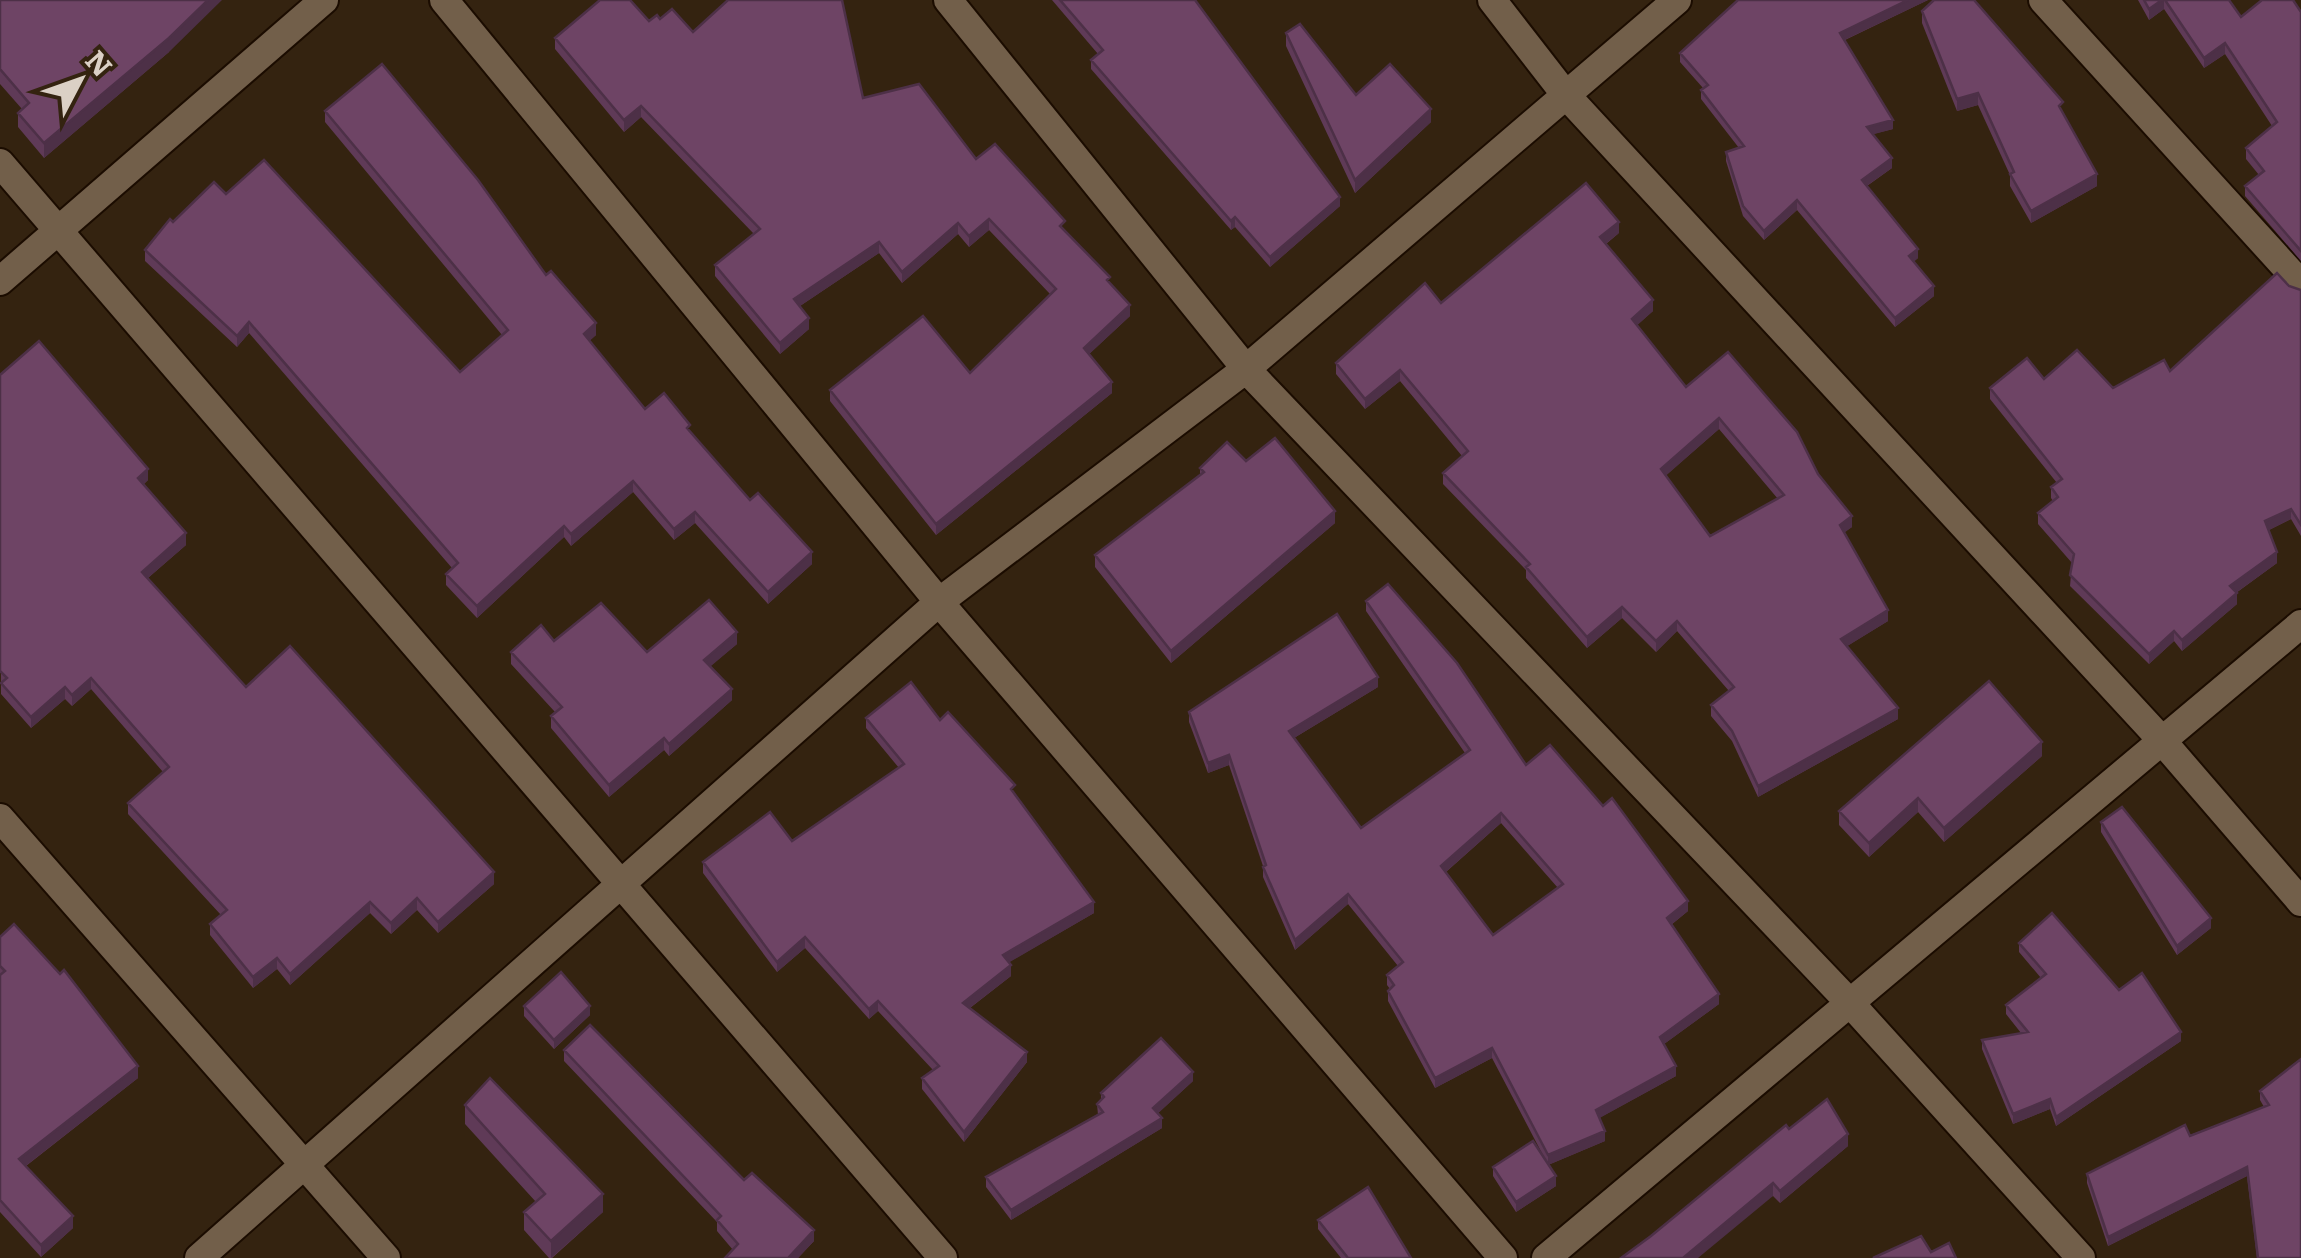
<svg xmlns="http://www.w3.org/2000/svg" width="2301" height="1258" font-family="Literata,serif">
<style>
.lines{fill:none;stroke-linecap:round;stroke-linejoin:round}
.minor-casing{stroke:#1b0c00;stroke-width:32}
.minor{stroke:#725f4a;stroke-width:28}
.wall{fill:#5f3a57;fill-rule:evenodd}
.shaded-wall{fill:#4d3047}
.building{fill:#6e4465;stroke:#4d3047;stroke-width:2.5;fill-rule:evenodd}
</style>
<rect width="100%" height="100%" fill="#342310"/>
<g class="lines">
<defs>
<path id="minor" d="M444 0 939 602 1503 1258
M948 0 1246 369 1850 1003 2081 1258
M1492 0 1565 94 2157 735 2301 902
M2043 0 2301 284
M0 163 943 1258
M0 281 324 0
M0 818 386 1258
M199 1258 939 602 1246 369 1677 0
M1546 1258 2301 624"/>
</defs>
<use href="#minor" class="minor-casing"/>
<use href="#minor" class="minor"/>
</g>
<path class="wall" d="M0 0 169 52 44 158 18 127V113L22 109 0 84Z
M1052 0H1195L1340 206 1270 267 1235 227 1231 230 1091 69V60L1098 54Z
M1738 0H1928L1845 40 1893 129 1873 134 1892 168 1867 186 1918 258 1913 262 1934 296 1895 327 1797 210 1764 240 1743 216 1726 161V152L1739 148 1701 99V90L1703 88 1680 62V53Z
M2138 0H2229L2241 17 2301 12V261L2245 196V186L2259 175 2246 159V148L2272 126 2225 54 2204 68 2164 9 2149 20Z
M1922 11 2063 114 2097 186 2031 223 2010 186V175L1978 105 1957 111 1922 23Z
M660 19 863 98 976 159 1065 231 1110 284 1130 316 1089 354 1112 393 936 535 830 401V390L970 373 1050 294 989 230 969 247 958 234 902 283 879 253 800 306 809 329 780 354 715 276V265L754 234 641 117 624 132 555 49V38Z
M1286 33 1356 95 1431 122 1355 193 1286 46Z
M325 111 546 275 596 335 589 341 645 409 690 432 750 500 812 564 768 604 695 523 674 540 633 492 571 546 564 537 477 618 446 585V574L452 568 249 333 237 347 145 261V250L173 222 226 194 460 372 502 335 325 122Z
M1619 233 1606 244 1653 311 1637 325 1686 387 1818 474 1852 527 1844 532 1888 621 1847 646 1898 719 1758 797 1732 741 1711 716V705L1729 691 1677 631 1656 652 1622 618 1587 648 1526 578V570L1443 484V473L1462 456 1400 381 1365 409 1336 374V363L1441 303ZM1719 429 1778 499 1710 536 1665 476Z
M2289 286 2301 290V536L2291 519 2269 530 2277 563 2236 593 2237 604 2182 651 2174 641 2149 664 2070 586 2072 563 2038 524V513L2053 501 2051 498V487L2057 483 1990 399V388L2044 379 2113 388 2170 371Z
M0 375 148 480 144 484 186 545 148 578 246 687 494 884 438 933 417 910 391 934 370 913 290 985 277 969 253 988 210 935V924L221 915 128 814V803L163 772 91 689 72 706 65 699 31 728 1 694Z
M1200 468 1335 523 1171 663 1095 567V555L1200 476Z
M1366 601 1526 765 1688 911 1671 925 1719 1004 1664 1044 1676 1076 1599 1118 1605 1141 1548 1165 1556 1186 1516 1212 1493 1176V1167L1546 1161 1492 1058 1435 1088 1388 1001V991L1390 989 1387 985V975L1398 966 1348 904 1295 950 1263 877V866L1229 765 1208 773 1189 722V712L1378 687 1294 738 1361 828 1465 753 1366 611ZM1501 823 1558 888 1493 935 1446 872Z
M554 641 647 652 737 644 710 666 732 700 669 756 664 750 609 797 551 728V716L555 712 511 664V652Z
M866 718 940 720 1015 795 1094 913 1009 962 1011 976 970 1008 1027 1062 964 1142 922 1089V1078L933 1070 878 1011 869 1019 805 948 777 972 703 873V862L792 841 899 768 866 728Z
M2042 756 1944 842 1918 812 1869 857 1839 825V811Z
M2101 822 2211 928 2177 955 2101 832Z
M0 937 138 1078 26 1166 73 1228 41 1257 0 1212Z
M2019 943 2119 990 2181 1041 2056 1126 2050 1109 2013 1124 1982 1049V1040L2021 1033 2006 1014V1005L2041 978 2019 952Z
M524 1006 590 1015 554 1049 524 1016Z
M564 1050 744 1180 814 1241 798 1258H725L733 1250 717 1231V1222L564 1061Z
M2301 1059V1258H2257L2247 1176 2108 1246 2087 1183V1174L2264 1107 2260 1100V1091Z
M1193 1081 1158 1113 1162 1128 1011 1220 986 1187V1177L1098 1115 1097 1104 1101 1100V1093Z
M465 1105 603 1212 552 1258H549L524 1230V1212L536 1202 465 1124Z
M1789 1129 1848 1146 1780 1203 1773 1196 1651 1236Z
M1318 1220 1411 1258H1341L1318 1229Z"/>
<path class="shaded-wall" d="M208 0H222L169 52 44 158V143Z
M1908 0H1928L1840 42V33Z
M2162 0H2164V9L2149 20V9Z
M2225 43V54L2204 68V58Z
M1978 93V105L1957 111V99Z
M641 106V117L624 132V120Z
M1431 109V122L1355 193V180Z
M1893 120V129L1867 136V127Z
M1892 158V168L1862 189V180Z
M2097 174V186L2031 223V211Z
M1340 197V206L1270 267V257Z
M1797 200V210L1764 240V231Z
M1235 217V227L1231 230V221Z
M989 219V230L969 247V236Z
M1619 222V233L1600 248V237Z
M958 223V234L902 283V272Z
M879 242V253L794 310V299Z
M1918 249V258L1909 266V256Z
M1934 286V296L1895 327V318Z
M1653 300V311L1632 330V319Z
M1130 305V316L1084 359V348Z
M809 318V329L780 354V343Z
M249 322V333L237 347V336Z
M596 323V335L584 346V334Z
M1400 370V381L1365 409V399Z
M1112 382V393L936 535V524Z
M1719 418V429L1661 480V469Z
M148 469V480L138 489V478Z
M633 481V492L571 546V534Z
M2291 509V519L2265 532V521Z
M1335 511V523L1171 663V651Z
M695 512V523L674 540V529Z
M1852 516V527L1840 536V525Z
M564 526V537L477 618V606Z
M186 533V545L142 583V572Z
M812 552V564L768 604V592Z
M2277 552V563L2230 597V586Z
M2237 593V604L2182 651V640Z
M1622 607V618L1587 648V637Z
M1888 610V621L1841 650V639Z
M1677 621V631L1656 652V641Z
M2174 631V641L2149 664V654Z
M737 632V644L704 672V660Z
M1378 677V687L1289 741V731Z
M91 678V689L72 706V695Z
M65 687V699L31 728V717Z
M732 689V700L669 756V744Z
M1898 708V719L1758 797V786Z
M664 738V750L609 797V785Z
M2042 742V756L1944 842V828Z
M1229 755V765L1208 773V763Z
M1918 798V812L1869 857V843Z
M1501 813V823L1441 876V866Z
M494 872V884L438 933V922Z
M1348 894V904L1295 950V940Z
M417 898V910L391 934V923Z
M1688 901V911L1667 928V918Z
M370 902V913L290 985V974Z
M1094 902V913L1003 966V955Z
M2211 918V928L2177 955V946Z
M805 937V948L777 972V962Z
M277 958V969L253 988V977Z
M1011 965V976L963 1013V1003Z
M1719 994V1004L1660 1047V1037Z
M878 1001V1011L869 1019V1009Z
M590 1006V1015L554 1049V1040Z
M2181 1032V1041L2056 1126V1117Z
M1492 1048V1058L1435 1088V1078Z
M1027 1052V1062L964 1142V1132Z
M138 1066V1078L19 1171V1159Z
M1676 1066V1076L1596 1120V1110Z
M1193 1072V1081L1153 1118V1108Z
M2050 1099V1109L2013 1124V1114Z
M1162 1118V1128L1011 1220V1210Z
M1605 1131V1141L1548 1165V1155Z
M1848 1134V1146L1780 1203V1191Z
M2247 1167V1176L2108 1246V1237Z
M1556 1176V1186L1516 1212V1202Z
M1773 1183V1196L1698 1258H1683Z
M603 1194V1212L551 1258V1241Z
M73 1216V1228L41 1257V1245Z
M814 1230V1241L798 1258H788Z"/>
<path class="building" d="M0 0H208L169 38 44 143 18 113 29 103 0 69Z
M600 0H630L649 21 657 15 660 19 672 9 693 32 728 0H842L863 98 919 84 976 159 995 144 1065 221 1060 226 1110 277 1107 280 1130 305 1084 348 1112 382 936 524 830 390 923 316 970 373 1056 289 989 219 969 236 958 223 902 272 879 242 794 299 809 318 780 343 715 265 760 229 641 106 624 120 555 38Z
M1060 0H1195L1340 197 1270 257 1235 217 1231 221 1091 60 1103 50Z
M1738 0H1908L1840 33 1893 120 1867 127 1892 158 1862 180 1918 249 1909 256 1934 286 1895 318 1797 200 1764 231 1743 206 1726 152 1744 146 1701 90 1708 85 1680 53Z
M1934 0H1974L2063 102 2059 106 2097 174 2031 211 2010 174 2014 172 1978 93 1957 99 1922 11Z
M2144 0H2162L2149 9Z
M2165 0H2229L2241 17 2262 0H2293L2301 12V251L2245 186 2264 171 2246 148 2277 122 2225 43 2204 58Z
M1300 24 1356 95 1390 64 1431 109 1355 180 1286 33Z
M382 64 478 180 546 275 551 271 596 323 584 334 645 409 664 393 690 425 687 428 750 500 758 493 812 552 768 592 695 512 674 529 633 481 571 534 564 526 477 606 446 574 458 563 249 322 237 336 145 250 170 219 173 222 214 182 226 194 264 160 460 372 508 330 325 111Z
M1586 183 1619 222 1600 237 1653 300 1632 319 1686 387 1728 352 1797 432 1818 474 1852 516 1840 525 1888 610 1841 639 1898 708 1758 786 1732 731 1711 705 1734 687 1677 621 1656 641 1622 607 1587 637 1526 567 1530 564 1443 473 1468 451 1400 370 1365 399 1336 363 1425 283 1441 303ZM1719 418 1784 495 1710 536 1661 469Z
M2277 273 2289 286 2301 290V525L2291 509 2265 521 2277 552 2230 586 2237 593 2182 640 2174 631 2149 654 2070 575 2074 554 2038 513 2058 497 2051 487 2062 479 1990 388 2027 358 2044 379 2077 350 2113 388 2164 360 2170 371Z
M39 341 148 469 138 478 186 533 142 572 246 687 290 646 494 872 438 922 417 898 391 923 370 902 290 974 277 958 253 977 210 924 227 910 128 803 169 767 91 678 72 695 65 687 31 717 1 683 7 678 0 671V375Z
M1275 438 1335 511 1171 651 1095 555 1204 472 1200 468 1227 442 1246 461Z
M1388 584 1457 663 1526 765 1550 745 1603 806 1612 798 1688 901 1667 918 1719 994 1660 1037 1676 1066 1596 1110 1605 1131 1548 1155 1492 1048 1435 1078 1388 991 1394 985 1387 975 1403 962 1348 894 1295 940 1263 867 1266 865 1229 755 1208 763 1189 712 1337 614 1378 677 1289 731 1361 828 1470 750 1366 601ZM1501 813 1563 884 1493 935 1441 866Z
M709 600 737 632 704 660 732 689 669 744 664 738 609 785 551 716 562 707 511 652 541 625 554 641 601 603 647 652Z
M1989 681 2042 742 1944 828 1918 798 1869 843 1839 811Z
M911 682 940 720 948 712 1015 785 1011 789 1094 902 1003 955 1011 965 963 1003 1027 1052 964 1132 922 1078 939 1066 878 1001 869 1009 805 937 777 962 703 862 770 812 792 841 904 764 866 718Z
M2122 807 2211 918 2177 946 2101 822Z
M2052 913 2119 990 2142 973 2181 1032 2056 1117 2050 1099 2013 1114 1982 1040 2028 1032 2006 1005 2046 974 2019 943Z
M14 924 60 974 64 970 138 1066 19 1159 73 1216 41 1245 0 1200V975L5 971 0 966V937Z
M561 972 590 1006 554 1040 524 1006Z
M590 1025 744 1180 752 1173 814 1230 788 1258H725L738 1244 717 1220 721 1216 564 1050Z
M1161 1038 1193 1072 1153 1108 1162 1118 1011 1210 986 1177 1103 1112 1097 1104 1104 1097 1101 1093Z
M2301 1059V1258H2258L2247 1167 2108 1237 2087 1174 2185 1125 2190 1136 2269 1105 2260 1091Z
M490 1078 603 1194 551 1241 524 1212 545 1194 465 1105Z
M1827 1099 1848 1134 1780 1191 1773 1183 1683 1258H1621L1651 1236 1786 1125 1789 1129Z
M1533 1141 1556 1176 1516 1202 1493 1167Z
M1368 1187 1411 1258H1348L1318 1220Z
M1921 1236 1931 1252 1949 1243 1956 1258H1873Z"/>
<g transform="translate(80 80) rotate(49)" stroke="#342310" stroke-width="8" paint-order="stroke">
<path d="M0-8L18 38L0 25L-18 38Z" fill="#dbd0c5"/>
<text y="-15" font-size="28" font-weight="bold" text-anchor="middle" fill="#dbd0c5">N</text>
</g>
</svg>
